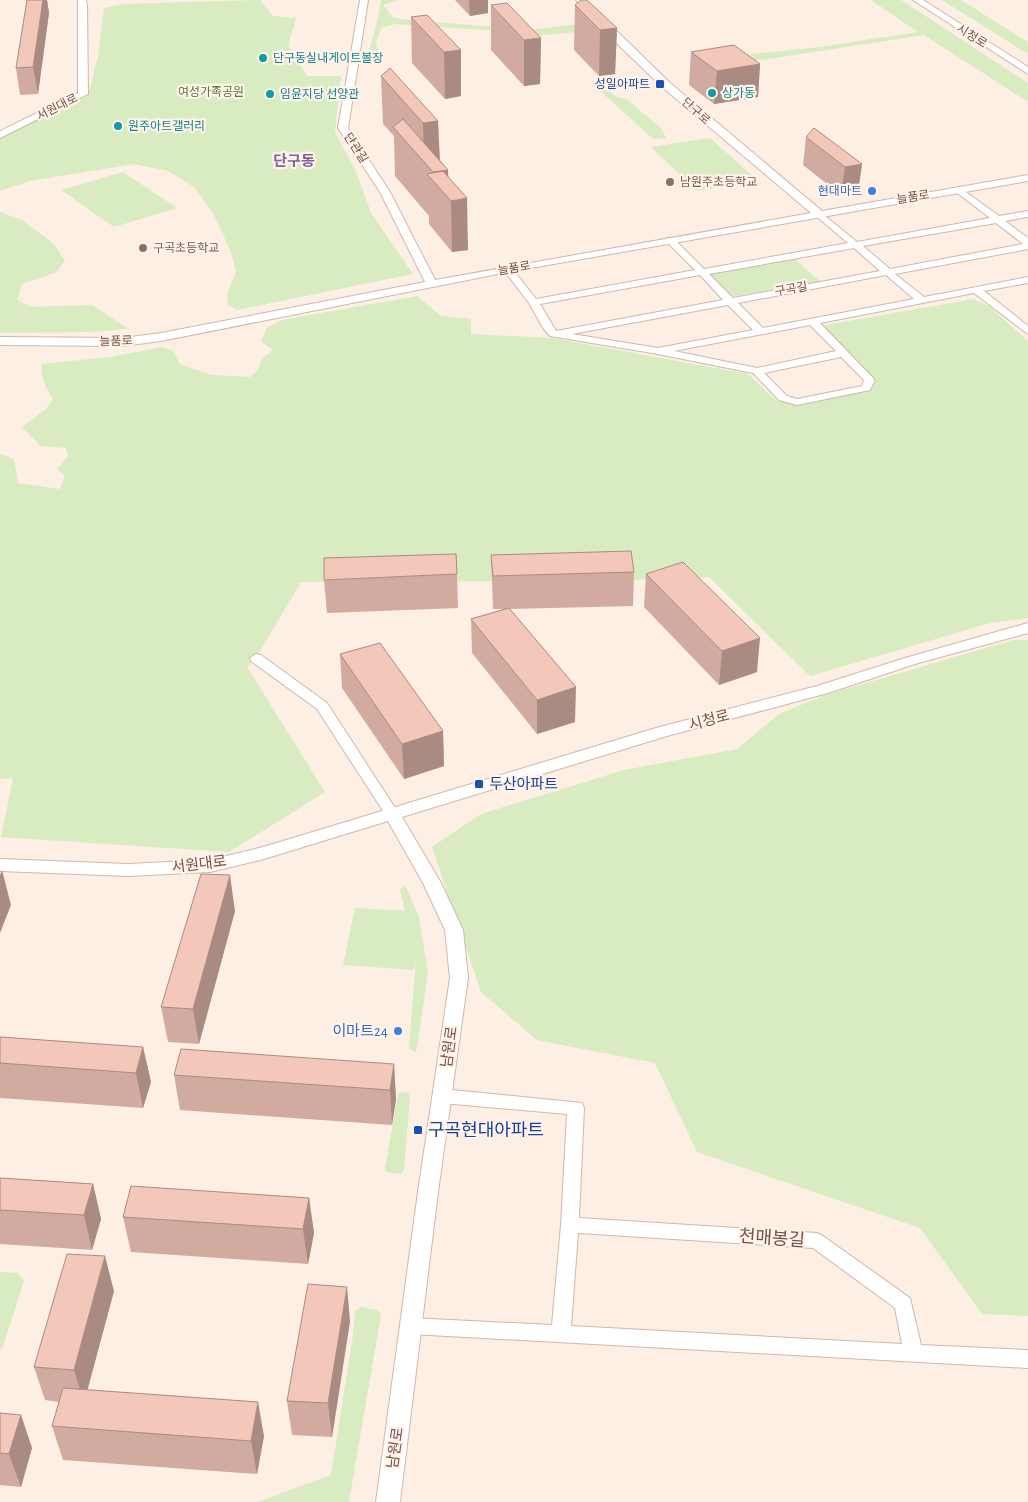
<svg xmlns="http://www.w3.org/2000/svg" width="1028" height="1502" font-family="'Alegreya Sans','Noto Sans KR',sans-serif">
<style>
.green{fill:#d8ebc1}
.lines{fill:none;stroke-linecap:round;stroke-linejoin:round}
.minor-casing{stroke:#d1b6ac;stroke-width:2}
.tertiary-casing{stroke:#d1b6ac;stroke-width:2}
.minor{fill:#fff;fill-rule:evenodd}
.tertiary{fill:#fff;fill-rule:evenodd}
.wall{fill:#d1ab9f}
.shaded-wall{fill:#aa8b82}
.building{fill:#f3c7b9;stroke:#aa8b82}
.culture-dot{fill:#0f9aa8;stroke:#fff3ea;stroke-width:2}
.transit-dot{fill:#1a4fb4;stroke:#fff3ea;stroke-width:2}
.education-dot{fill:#8d6e63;stroke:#fff3ea;stroke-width:2}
.shop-dot{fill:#3f7fe0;stroke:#fff3ea;stroke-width:2}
.labels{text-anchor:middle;stroke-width:4.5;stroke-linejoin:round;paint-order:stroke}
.far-street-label{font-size:12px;fill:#765148;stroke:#fff3ea}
.far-culture-label{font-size:12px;fill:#0d838f;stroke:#fff3ea;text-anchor:start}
.far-transit-label{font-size:12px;fill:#164399;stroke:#fff3ea;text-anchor:end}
.far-park-label{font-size:12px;fill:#57763d;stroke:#fff3ea}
.far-education-label{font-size:12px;fill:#785e54;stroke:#fff3ea;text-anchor:start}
.far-shop-label{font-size:12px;fill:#366cbe;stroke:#fff3ea;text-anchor:end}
.far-quarter-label{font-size:15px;font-weight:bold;fill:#7f6399;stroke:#fff3ea}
.street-label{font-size:15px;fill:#765148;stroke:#fff3ea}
.transit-label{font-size:15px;fill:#164399;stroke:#fff3ea;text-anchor:start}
.shop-label{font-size:15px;fill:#366cbe;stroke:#fff3ea;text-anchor:end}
.near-transit-label{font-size:18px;fill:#164399;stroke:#fff3ea;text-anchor:start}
.near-street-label{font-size:18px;fill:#765148;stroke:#fff3ea}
</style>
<rect width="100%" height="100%" fill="#fdefe3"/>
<path class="green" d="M260 0 273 16 296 18 288 46 307 76H341L335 132 357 174 371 213 413 274 237 310 227 304 228 291 236 272 231 252 213 213 194 187 168 171 134 164 30 181 0 191V138L88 96 98 56 104 8 125 4Z
M381 0H399L383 5 393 17 399 19 530 30 586 23 596 30 536 36 514 32 395 24 381 28 376 42 380 58 367 60C372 39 378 21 381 0Z
M871 0H901L1028 83V102L924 35 742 63 752 58 751 54 820 47 918 32Z
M942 0H961L1028 42V54Z
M598 89H605L616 97 626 99 662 129 666 138 653 139Z
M710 138 758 181 697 191 651 147Z
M123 172 177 208 114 227 61 190Z
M0 212 22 220 54 244 65 261 55 273 22 284 17 300 31 307 92 305 129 329 90 332 0 333Z
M793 258 821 282 735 296 728 294 708 274Z
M417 296 441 316 471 319V334L552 338 748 374 778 402 828 398 866 391 874 379 820 326 974 299 990 307 1028 341V618L990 623 810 676 709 577 603 581 301 582 256 658 247 667 325 792 229 852 1 837 13 778 0 779V454L14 459 18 483 60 489 65 476 57 469 68 456 66 448 40 446 22 427 46 409 53 399C46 388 40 378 42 364L109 357 163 347 173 351 180 364 211 375 250 377 258 370 262 359 273 350 261 341 267 328 282 320Z
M1013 640H1028V1316L982 1314 920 1228 697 1152 655 1063 537 1040 481 992 432 847 481 814 624 770 737 749 779 714 825 695Z
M405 885 419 917 428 973 416 1053 409 1048 416 959 414 970 343 965 355 908 405 911 400 890Z
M401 1092 409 1093 410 1096 404 1171 401 1174 387 1172 385 1169 398 1094Z
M0 1272 18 1273 24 1281 2 1349H0Z
M360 1307 378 1310 381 1315 349 1502H258L331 1475 353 1335 355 1311Z"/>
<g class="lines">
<defs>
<path id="minor" d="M959 187 999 216 1028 211V217L1005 221 1028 238V249L895 274 924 297 1028 277V283L984 291 1028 326V334L974 293 820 323 875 380 870 390 797 405 779 400 753 373 658 354 550 336 543 328 529 303 503 269 505 267H511L536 299 695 270 667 242V238H673L704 269 848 243 816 216 814 214 819 211 857 242 990 218 956 192 955 190ZM996 223 1023 244 890 269 863 246ZM854 248 880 271 733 298 709 274ZM700 275 723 300 556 331 540 304ZM886 275 914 299 763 328 738 303ZM728 305 753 330 658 348 572 334ZM810 325 836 351 757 368 674 351ZM841 357 864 380 862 386 797 399 787 396 764 373Z
M256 654 261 655 327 703 397 811 399 814 397 817H387L317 709 251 661 250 658Z
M442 1089 582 1103 584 1108 579 1218 817 1233 823 1236 910 1298 921 1345 1028 1350V1368L411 1334 404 1332 402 1326 404 1320 411 1318 552 1325 561 1225 567 1114 442 1103 436 1101 434 1096 436 1091ZM578 1233 813 1248 895 1308 902 1344 571 1326Z"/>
<path id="tertiary" d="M78 0H86L87 4 88 94 0 138V131L78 93Z
M360 0H368L348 128 390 192 435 280 811 213 662 87 604 31 576 0H585L669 82 822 211 1028 175V181L508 272 161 341 123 346 0 345V337L123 338 161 333 425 282 380 192 338 128Z
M913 0H923L1028 67V74Z
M1028 623V633L915 664 828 693 667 736 402 817 441 883 463 930 468 978 438 1192 400 1502H376L418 1192 450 978 445 930 423 883 388 821 264 859 210 872 128 876 0 871V859L128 864 210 860 263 847 656 728 817 686 905 658Z"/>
</defs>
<use href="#minor" class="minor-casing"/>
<use href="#tertiary" class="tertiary-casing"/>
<use href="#minor" class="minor"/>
<use href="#tertiary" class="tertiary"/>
</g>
<path class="wall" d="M27 0H47L49 13 38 94 20 95 16 68Z
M455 0H488V13L470 16Z
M491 5 541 38 540 84 524 86 491 50Z
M575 5 617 28 615 74 599 76 574 50Z
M411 17 461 50V96L445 99 412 63Z
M691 52 760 64 758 97 714 104 689 85Z
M381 76 438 121 440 160 448 170V177L468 250 452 252 429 224V216L395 176 394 136 383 124Z
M806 137 862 164 858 192 841 195 803 165Z
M491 555 634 572 633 606 510 609 575 722 537 734 472 653 471 619 504 609H493Z
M457 574 458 608 327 613 324 580Z
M646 574 757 672 719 685 644 607Z
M340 654 443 731 444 766 404 779 342 688Z
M235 911 199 1044 168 1042 161 1007Z
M0 1037 143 1047 151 1082 143 1108 0 1098Z
M394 1064 396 1099 392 1125 180 1110 174 1075Z
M0 1178 93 1184 101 1219 92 1250 0 1244Z
M309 1198 314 1233 308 1264 131 1252 123 1217Z
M114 1291 87 1390 264 1436 257 1474 63 1460 52 1426 59 1402 45 1400 34 1367Z
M350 1321 332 1437 292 1435 287 1401Z
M0 1413 21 1415 32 1448 21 1487 0 1485Z"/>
<path class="shaded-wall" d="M43 0H47L49 13 38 94 33 67Z
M469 0H488V13L470 16Z
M617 28 615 74 599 76 600 30Z
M541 38 540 84 524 86V40Z
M461 50V96L445 99 444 52Z
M760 64 758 97 714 104 717 71Z
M438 121 440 170 424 163 423 123Z
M862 164 858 192 841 195 845 167Z
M448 170 449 198 433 180V172Z
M467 198 468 250 452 252 451 201Z
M760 638 757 672 719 685 722 651Z
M576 687 575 722 537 734V700Z
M443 731 444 766 404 779 402 744Z
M2 870 11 905 0 933V875Z
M230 875 235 911 199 1044 193 1009Z
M143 1047 151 1082 143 1108 136 1073Z
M394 1064 396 1099 392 1125 390 1090Z
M93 1184 101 1219 92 1250 84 1215Z
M309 1198 314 1233 308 1264 303 1229Z
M105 1256 114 1291 84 1403 74 1370Z
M347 1287 350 1321 332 1437 328 1403Z
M258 1402 264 1436 257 1474 251 1441Z
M21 1415 32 1448 21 1487 9 1454Z"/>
<path class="building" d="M27 0H43L33 67 16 68Z
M581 0H587L617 28 600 30 575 5Z
M507 3 541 38 524 40 491 5Z
M427 15 461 50 444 52 411 17Z
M734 45 760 64 717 71 691 52Z
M390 68 438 121 423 123 381 76Z
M403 119 448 170 433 172 393 127Z
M814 128 862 164 845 167 806 137Z
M443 171 467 198 451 201 427 174Z
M631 551 634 572 493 576 491 555Z
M456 554 457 574 324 580V558Z
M683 562 760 638 722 651 646 574Z
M509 608 576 687 537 700 471 619Z
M380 643 443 731 402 744 340 654Z
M201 874 230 875 193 1009 161 1007Z
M0 1037 143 1047 136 1073 0 1063Z
M181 1049 394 1064 390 1090 174 1075Z
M0 1178 93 1184 84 1215 0 1210Z
M131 1186 309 1198 303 1229 123 1217Z
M67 1254 105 1256 74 1370 34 1367Z
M308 1284 347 1287 328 1403 287 1401Z
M63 1388 258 1402 251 1441 52 1426Z
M0 1413 21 1415 9 1454 0 1453Z"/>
<g class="culture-dot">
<circle cx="263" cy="58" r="5"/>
<circle cx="712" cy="93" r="5"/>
<circle cx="270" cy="94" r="5"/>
<circle cx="118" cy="126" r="5"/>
</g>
<g class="transit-dot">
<rect x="655" y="79" width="10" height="10" rx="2.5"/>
<rect x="474" y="779" width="10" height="10" rx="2.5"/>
<rect x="413" y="1125" width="10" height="10" rx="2.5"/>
</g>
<g class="education-dot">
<circle cx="670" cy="182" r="5"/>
<circle cx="143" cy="248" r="5"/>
</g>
<g class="shop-dot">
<circle cx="872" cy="191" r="5"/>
<circle cx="398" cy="1031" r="5"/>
</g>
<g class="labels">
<g class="far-street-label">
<text transform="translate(972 36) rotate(32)" y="4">시청로</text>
<text transform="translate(57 107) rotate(-27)" y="4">서원대로</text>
<text transform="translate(696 111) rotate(42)" y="4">단구로</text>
<text transform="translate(356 148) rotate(57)" y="4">단관길</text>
<text transform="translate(913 197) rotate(-9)" y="4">늘품로</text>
<text transform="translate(514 268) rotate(-10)" y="4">늘품로</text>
<text transform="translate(791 289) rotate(-10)" y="4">구곡길</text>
<text transform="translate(116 341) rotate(-2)" y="4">늘품로</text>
</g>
<g class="far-culture-label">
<text x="273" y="62">단구동실내게이트볼장</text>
<text x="722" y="97">상가동</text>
<text x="280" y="98">임윤지당 선양관</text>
<text x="128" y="130">원주아트갤러리</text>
</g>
<g class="far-transit-label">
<text x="650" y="88">성일아파트</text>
</g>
<g class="far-park-label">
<text x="211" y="96">여성가족공원</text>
</g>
<g class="far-education-label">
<text x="680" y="186">남원주초등학교</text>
<text x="153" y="252">구곡초등학교</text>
</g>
<g class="far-shop-label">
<text x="862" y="195">현대마트</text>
</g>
<g class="far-quarter-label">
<text x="294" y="166">단구동</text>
</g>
<g class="street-label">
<text transform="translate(709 720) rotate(-15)" y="5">시청로</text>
<text transform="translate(199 864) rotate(-7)" y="5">서원대로</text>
<text transform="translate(449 1047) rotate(-82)" y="5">남원로</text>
<text transform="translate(395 1448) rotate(-82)" y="5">남원로</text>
</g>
<g class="transit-label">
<text x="489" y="789">두산아파트</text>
</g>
<g class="shop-label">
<text x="388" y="1036">이마트24</text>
</g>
<g class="near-transit-label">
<text x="428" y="1136">구곡현대아파트</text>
</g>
<g class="near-street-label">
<text transform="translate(772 1238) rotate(4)" y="6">천매봉길</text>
</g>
</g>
</svg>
